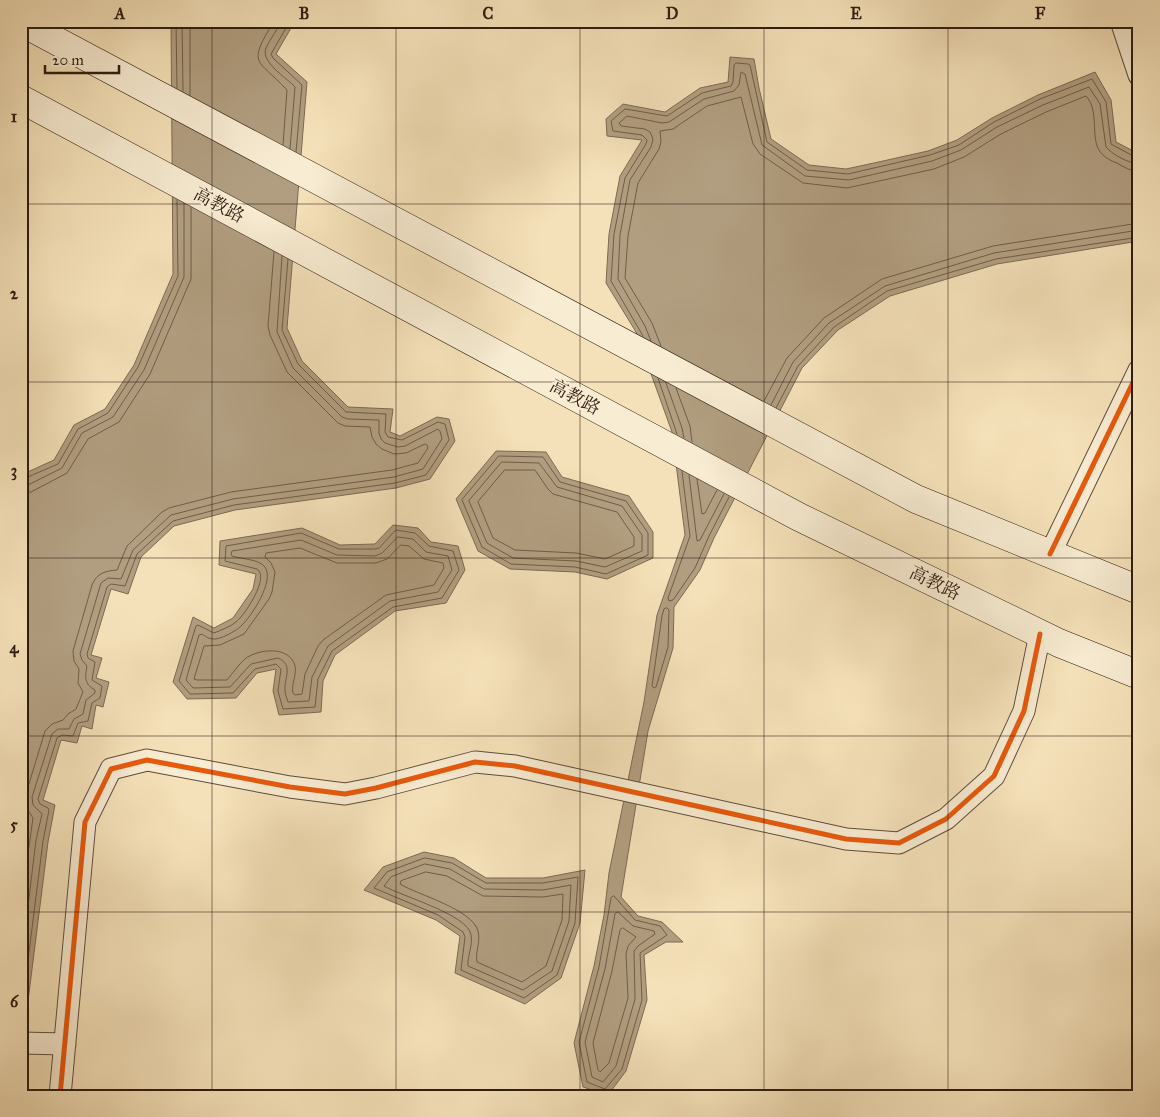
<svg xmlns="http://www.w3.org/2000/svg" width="1160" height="1117" font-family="'IM FELL Great Primer','Noto Serif SC',serif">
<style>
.water{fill:#b19e80;stroke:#7d6a54}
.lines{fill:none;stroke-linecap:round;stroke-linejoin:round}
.shore{stroke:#705d48;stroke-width:1}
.minor-casing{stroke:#604d3b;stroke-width:23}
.secondary-casing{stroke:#2e1c11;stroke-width:29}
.minor{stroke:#f8ecd2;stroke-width:21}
.secondary{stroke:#f8ecd2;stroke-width:28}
.cycleway-casing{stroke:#f8ecd2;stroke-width:8}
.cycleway{stroke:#e8590c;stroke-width:5}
.grid{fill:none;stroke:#2e1c11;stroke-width:1;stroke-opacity:0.55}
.labels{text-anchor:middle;stroke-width:4.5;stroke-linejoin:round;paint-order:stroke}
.street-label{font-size:18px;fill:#2e1c11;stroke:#f8ecd2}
.neatline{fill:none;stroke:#2e1c11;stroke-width:2}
.grid-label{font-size:16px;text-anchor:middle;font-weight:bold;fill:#2e1c11}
</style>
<rect width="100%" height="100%" fill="#f5e1b9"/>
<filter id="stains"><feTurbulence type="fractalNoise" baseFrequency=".004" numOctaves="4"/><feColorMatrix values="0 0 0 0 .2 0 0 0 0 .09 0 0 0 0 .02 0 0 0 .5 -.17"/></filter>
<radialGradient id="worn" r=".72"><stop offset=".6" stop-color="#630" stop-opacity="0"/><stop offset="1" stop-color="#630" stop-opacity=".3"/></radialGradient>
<path class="water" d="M171 21H295L276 54 307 82 287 328 302 361 348 407 393 409 390 432 400 436 437 417 449 419 455 441 430 479 396 488 235 510 174 526 141 557 128 594 111 589 91 655 102 658 96 678 109 682 103 707 96 705 92 729 82 726 77 743 61 740 43 800 55 805 48 842 27 1009 23 1096H21V475L54 460 74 425 105 409 134 365 173 274Z
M730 57 754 59 759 88 771 139 809 165 846 169 874 163 928 151 957 140 992 118 1038 95 1095 72 1111 100 1116 142 1139 154V241L997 264 890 296 838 330 802 368 714 538 700 570 674 607 673 648 648 731 621 897 638 916 662 922 683 942H666L644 955 647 1000 626 1071 608 1095 583 1087 574 1043 594 966 604 915 609 873 644 702 657 615 685 535 672 432 636 332 606 283 609 234 620 176 642 140 607 136 606 119 623 104 665 112 700 88 728 82Z
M496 451 546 452 562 477 629 496 653 532V558L607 579 575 572 510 569 478 551 456 499Z
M393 525 418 528 431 542 458 546 465 570 446 603 395 611 335 655 323 681 321 712 279 715 273 691 276 669 257 673 236 698 187 699 173 682 193 617 214 628 233 618 253 589 256 574 219 565 220 541 302 528 340 545 375 544Z
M424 852 454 858 486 878H543L585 870 580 923 561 978 525 1004 455 973 460 936 436 920 364 890 383 867Z"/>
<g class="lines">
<path class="shore" d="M176 21 177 88
M182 21 183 91
M190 21V95
M274 21C247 66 256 57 287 90L283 145
M282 21C277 30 270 39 266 48 260 62 287 78 295 87L290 149
M290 21 271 54 273 58 302 85 296 152
M643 336 611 281 614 234 625 178 646 144 647 140 642 135 613 131 611 121 625 109 667 116 702 93 731 86 733 82 734 65 736 63 748 64 750 65 767 142 807 170 848 174 930 155 959 145 994 122 1040 99 1092 79 1106 102 1111 144 1135 157 1139 158
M651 341 645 326 618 279 620 235 630 180 651 147 653 139 650 132 645 129 621 126 619 123 627 116 662 123 669 122 704 99 734 91 739 85 741 72 745 74 762 145 805 176 849 180 932 161 961 150 997 127 1043 105 1089 87 1100 104 1106 147C1113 155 1128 163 1139 164
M661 346 652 323 625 278 628 236 638 183 659 149 661 142 660 131 673 129 707 106 741 97 753 144 760 154 803 183 847 188 934 169 964 157 1001 134 1046 112 1086 96C1101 112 1088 142 1103 155 1107 159 1112 161 1117 163 1124 167 1130 171 1139 172
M658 378 677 434
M666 383 682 428 684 438
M676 388 690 426 692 442
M764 401 787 358 824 318 882 279 993 246 1139 223
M771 405 793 362 829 323 885 286 994 253 1139 230
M776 408 798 366 834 327 887 291 996 259 1139 237
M499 456 543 457 560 482 626 501 648 533V555L606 574 575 567 511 564 482 547 462 500Z
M502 462 539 463 557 487 622 506 642 535V551L605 567 576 561 513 558 487 543 469 501Z
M505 470H535L548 489 553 494 617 512 634 537V546L605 559 576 553 515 550 493 538 478 502Z
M682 471 690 536 668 598 669 601 673 600 695 568 709 536 729 497
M689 475 697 541 700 540 724 494
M697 479 702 514 705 513 717 490
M21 480 58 464 78 429 108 413 138 367 178 276 177 200
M21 486 28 485 62 468 82 433 113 417 144 370 184 277V203
M21 493 31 492 67 473 88 439 119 422 150 374 191 279V207
M396 530 415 533 429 546 453 551 459 570 442 598 393 607 332 651 318 679 315 707 283 709 278 691 281 669 276 664 255 669 233 693 190 694 179 681 196 626 198 625 214 633C221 630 230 627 236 622 245 615 270 577 257 569L225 561 226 546 301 533 339 549H375L379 548Z
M398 537 413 539 426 552 448 556 452 570 438 592 390 601 328 646 312 677 309 701 288 702C287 699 285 694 285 690 284 678 294 665 278 658L251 664 230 687 193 688 186 680 199 635 202 634C205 636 209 639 213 639 220 640 236 631 241 626 251 617 275 581 265 567 259 559 241 559 232 556L231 554 232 551 301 540 337 555 375 556 382 553Z
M401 545 409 546 424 559 443 563 444 568 434 585 386 595 323 640 318 646 305 674 302 694 295 695 293 693C291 684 297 675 295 666 290 645 257 649 245 659 238 665 233 673 227 680H197L194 679 204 646 220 645 244 634 269 599 272 592 275 572 271 563 265 557 266 553 300 548 337 563H376L387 559Z
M667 608 669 610 668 647 656 687 654 688 652 686 662 616 664 609Z
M425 858 452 863 486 883H543L578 877 575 923 557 975 524 998 461 970 465 937 463 932 438 915 374 888 387 872Z
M425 864 450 869 484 889 543 890 571 885 569 921 552 971 523 990 468 966C467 957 473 946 471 935 469 915 401 896 384 886L391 877Z
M426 872 447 876 483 896 543 897 563 894 562 920 546 966 522 982 477 962C475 952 481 941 478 931 472 909 418 895 400 884L401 881Z
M614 896 635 920 660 926 667 935 640 953 642 1000 622 1069 605 1089 587 1082 579 1042 599 967 611 898Z
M21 903 33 818 26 807 25 797 45 731 52 724 63 720 68 714 76 709 83 692 78 683 79 669 74 661 73 651 92 585C97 573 105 571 117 570L127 546 162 512 169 508 231 492 392 470 418 463 428 448 427 445 425 444 406 453 394 454 382 449 376 444 372 437 370 427 345 426 338 423 287 372 270 335 268 326 274 252
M618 912 633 926 654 931 655 934 638 946 634 951 635 999 616 1066 603 1082 592 1077 585 1042 605 969 615 914Z
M623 928 636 937 628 946 626 954 628 998 609 1063 600 1072 598 1070 593 1043 612 971 620 930Z
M21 964 36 840 42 814 33 805 32 797 52 734 58 729H69L74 719 83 714 86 700 95 693V690C84 684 85 677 87 666L82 660 80 654 101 583 108 578 121 579 133 550 171 515 233 499 394 477 423 469 442 439 440 431 438 429 405 446 398 447 385 443 381 439 379 433V420L348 419 342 417 293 368 277 332 282 256
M21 1030 22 1008 43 841 49 810 48 808 40 804 38 799 57 738 62 735 73 736 78 723 88 721 92 703 100 698 102 686 92 680 95 662 88 658 87 654 107 587 111 584 125 586 137 554 173 521 234 505 395 483 426 475 449 440 445 424 438 422 402 440 388 437 385 432 386 414 346 412 298 364 282 330 288 259"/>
<defs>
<path id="minor" d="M1121 21 1139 75
M1050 554 1139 370
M21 1043 65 1044
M60 1096 85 822 111 769 147 760 290 787 345 794 376 788 475 762 515 766 846 839 899 843 946 819 994 776 1024 711 1040 634"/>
<path id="secondary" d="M21 22 916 499 1139 590
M21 99 799 517 1059 643 1139 675"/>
</defs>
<use href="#minor" class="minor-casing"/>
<use href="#secondary" class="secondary-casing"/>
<use href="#minor" class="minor"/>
<use href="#secondary" class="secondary"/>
<defs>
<path id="cycleway" d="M1050 554 1139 370
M60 1096 85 822 111 769 147 760 290 787 345 794 376 788 475 762 515 766 846 839 899 843 946 819 994 776 1024 711 1040 634"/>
</defs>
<use href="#cycleway" class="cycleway-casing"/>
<use href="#cycleway" class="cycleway"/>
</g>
<path class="grid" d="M212 21V1096M396 21V1096M580 21V1096M764 21V1096M948 21V1096M21 204H1139M21 382H1139M21 558H1139M21 736H1139M21 912H1139"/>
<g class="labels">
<g class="street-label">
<text transform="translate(219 205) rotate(28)" y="6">高教路</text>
<text transform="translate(575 397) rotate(28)" y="6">高教路</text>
<text transform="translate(935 583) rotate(26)" y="6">高教路</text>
</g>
</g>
<rect width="1160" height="1117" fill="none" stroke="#f5e1b9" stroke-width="55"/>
<path d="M45 65v8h74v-8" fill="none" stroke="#2e1c11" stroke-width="2.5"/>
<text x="52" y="65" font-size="15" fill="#2e1c11" stroke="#f8ecd2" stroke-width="4" paint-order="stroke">20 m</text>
<rect x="28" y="28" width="1104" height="1062" class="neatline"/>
<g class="grid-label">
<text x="120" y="19">A</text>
<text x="304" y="19">B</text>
<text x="488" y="19">C</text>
<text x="672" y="19">D</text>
<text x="856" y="19">E</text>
<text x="1040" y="19">F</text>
<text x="14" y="122">1</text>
<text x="14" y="299">2</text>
<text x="14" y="476">3</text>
<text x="14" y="653">4</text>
<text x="14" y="830">5</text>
<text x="14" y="1007">6</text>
</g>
<rect width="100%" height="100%" filter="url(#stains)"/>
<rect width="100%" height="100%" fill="url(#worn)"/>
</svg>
